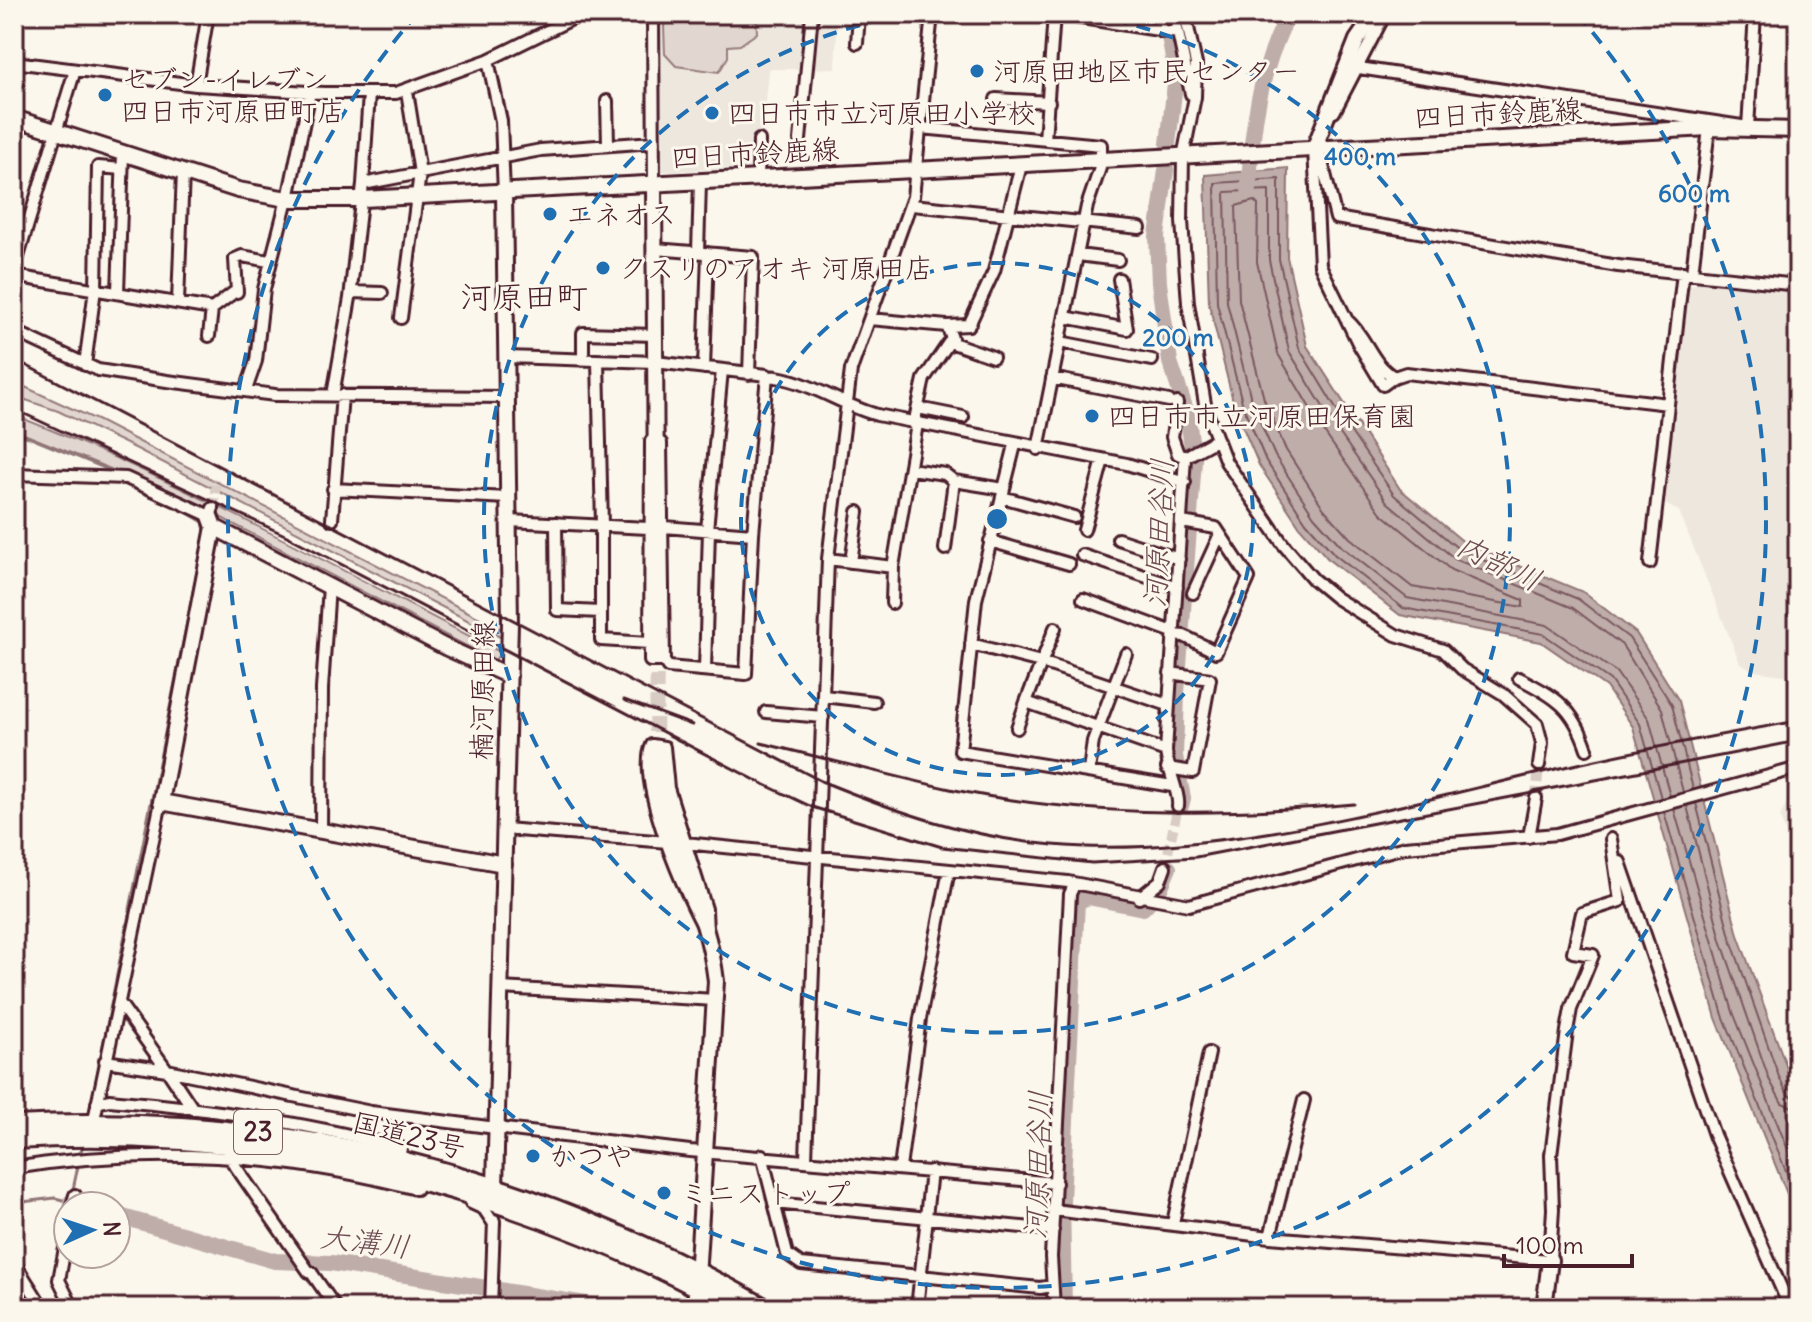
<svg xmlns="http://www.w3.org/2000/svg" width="1812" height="1322" font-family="Delius,'Klee One',sans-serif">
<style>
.built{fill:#eee7de}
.green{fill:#e2d7d0;stroke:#967b7e;stroke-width:2}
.water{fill:#bfadaa;stroke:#907477;stroke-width:2}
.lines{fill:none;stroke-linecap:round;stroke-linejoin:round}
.shore{stroke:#79585e;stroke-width:2}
.stream{stroke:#907477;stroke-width:3}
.river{stroke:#bfadaa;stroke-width:16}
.street-tunnel{stroke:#d8ccc5;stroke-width:10;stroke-dasharray:10 5;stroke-linecap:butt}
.secondary-tunnel{stroke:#d8ccc5;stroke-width:14;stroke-dasharray:14 7;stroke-linecap:butt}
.street-casing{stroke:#4a1f2b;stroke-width:16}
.secondary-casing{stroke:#4a1f2b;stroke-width:20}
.highway-casing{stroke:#4a1f2b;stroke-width:24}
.street{stroke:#fbf7ec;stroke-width:10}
.secondary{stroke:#fbf7ec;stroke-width:14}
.highway{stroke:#fbf7ec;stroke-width:18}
.rail{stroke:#4a1f2b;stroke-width:3}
.ring{fill:none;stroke:#1f6fb2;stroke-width:4;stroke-dasharray:14 10}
.poi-dot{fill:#1f6fb2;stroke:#fbf7ec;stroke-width:3}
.labels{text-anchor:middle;stroke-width:6;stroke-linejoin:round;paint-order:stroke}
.shield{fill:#fbf7ec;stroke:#7f6065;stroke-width:2}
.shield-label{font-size:26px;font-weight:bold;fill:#4a1f2b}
.poi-label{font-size:28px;fill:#4a1f2b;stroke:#fbf7ec;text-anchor:start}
.street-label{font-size:28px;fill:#4a1f2b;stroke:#fbf7ec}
.water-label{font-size:30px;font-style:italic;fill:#6d4a51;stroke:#fbf7ec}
.quarter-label{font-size:32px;fill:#4a1f2b;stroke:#fbf7ec}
.centre{fill:#1f6fb2;stroke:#fbf7ec;stroke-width:4}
.ring-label{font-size:24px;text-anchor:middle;font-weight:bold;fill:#1f6fb2;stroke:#fbf7ec;stroke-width:6;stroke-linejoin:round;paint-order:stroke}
</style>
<rect width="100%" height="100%" fill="#fbf7ec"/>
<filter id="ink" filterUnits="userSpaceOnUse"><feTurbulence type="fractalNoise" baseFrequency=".0125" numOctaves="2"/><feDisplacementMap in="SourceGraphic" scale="16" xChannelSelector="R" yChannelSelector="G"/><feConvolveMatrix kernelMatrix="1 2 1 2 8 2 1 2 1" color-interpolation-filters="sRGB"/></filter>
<g filter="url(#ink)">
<path class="built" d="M658 14H771L772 20 808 19 805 69H769L763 135 757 136 753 167 658 172Z
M814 14H838L835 68 808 69Z
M1713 281 1798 290V677L1754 671 1740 663 1679 511 1664 504 1689 285Z
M1798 776V870L1780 817Z"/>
<path class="green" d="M670 14H756L757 33 740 45 728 46V57L719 72 676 66 665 54 664 26Z
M14 382 99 421 503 630 500 637 137 449 58 411 14 396Z
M14 415C182 481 340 570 500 652L495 661 218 516 217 512 14 430Z"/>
<path class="water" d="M1288 168 1287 257 1307 346 1400 489 1466 544 1583 592 1636 633 1679 701 1738 935 1798 1098V1221L1716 1018 1633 727 1606 687 1541 642 1400 615 1329 560 1300 527 1259 465 1235 409 1209 304 1205 175Z"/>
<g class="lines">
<path class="shore" d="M1254 201 1258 205 1257 262 1278 354 1326 435 1381 513 1451 570 1523 600V607L1412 587 1350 538 1324 509 1286 450 1264 399 1239 300 1236 206Z
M1670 796 1649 719 1616 672 1547 625 1407 598 1342 547 1314 516 1275 456 1252 403 1227 302 1225 192 1269 190V260L1289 351 1336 428 1387 502 1455 559 1573 608 1622 645 1662 709 1683 792
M1661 798 1640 724 1610 680 1543 634 1403 608 1335 555 1306 522 1266 461 1243 406 1217 303 1215 183 1279 179V259L1299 348 1344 422 1394 495 1461 551 1578 599 1629 638 1672 705 1693 789
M1696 803 1730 937 1779 1077 1788 1095 1798 1099
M1687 806 1721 940 1769 1079 1782 1103 1798 1109
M1674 809 1733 1012 1798 1175
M1664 812 1723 1015 1798 1201"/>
<path class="stream" d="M14 431 117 473
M93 1096 205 531 203 522 171 503
M72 1194 83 1143
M14 1203 55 1198 71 1202"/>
<path class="river" d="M1165 14 1176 75 1168 144
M1166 170 1157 236 1159 283 1170 362 1187 413 1194 460 1177 693 1175 756 1183 798 1181 806
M1249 190C1251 129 1260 68 1289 14
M71 1202 86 1206
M116 1215 275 1261 331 1263 611 1308
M1064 1308 1062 1200 1077 902 1088 897 1143 908 1159 891 1169 868"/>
<path class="street-tunnel" d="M213 508 216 485
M1536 798 1539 765
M1165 867 1178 806"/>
<path class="secondary-tunnel" d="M656 753 657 653"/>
<defs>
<path id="street" d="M653 14 654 185
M1056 14 1178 33
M1156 14 1162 32
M1174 14 1191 94
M1185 14 1196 64 1195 97 1183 157 1182 221 1188 303 1206 410 1226 462 1283 544 1313 579 1336 598 1396 635 1443 650 1462 669 1503 694 1537 724 1542 743 1539 765
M857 43 859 14
M488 60 501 121 504 193
M14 62 196 85 324 93H396L488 60 582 14
M1359 68 1748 127 1755 14
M196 85 208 14
M996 99 1049 102
M607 101 608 144
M1334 112 1385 14
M921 128 1101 145V153
M800 140 812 14
M1045 140 1054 14
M1314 149 1321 158 1336 218 1618 266 1798 285
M1314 149 1320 265 1359 345 1383 385 1394 377
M758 179 759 140
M363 184 369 94
M288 199 310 92
M912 205 1140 228
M655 249 753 257 749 374
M698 252 700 182
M1078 255 1118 260
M14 270 75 70
M1692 273 1709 128
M14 276 212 309 233 293
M96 290 98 167 122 169
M118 292 123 154
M237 292 235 259 242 256 269 261
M351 292 382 293
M178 302 183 172
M1065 317 1127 329 1119 279
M401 318 420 173 407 91
M870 319 947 326 952 338 924 379 914 424
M1347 320C1367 337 1371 364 1394 377L1406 373 1668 404
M947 326 969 325 994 271 1021 165
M14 331 98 370 167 381 275 395 507 397
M209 336 212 309
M950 342 993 357
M1060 342 1152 360
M507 357 655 362 767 375 753 534 746 674 668 667 664 661H650L651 441
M583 360V333L655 335
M598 361 602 525
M85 365 95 289
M704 368 708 253
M767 376C805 378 840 405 877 415L1127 464 1185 482
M1052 378 1169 401
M246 390 256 361 264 289 287 199
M333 395 350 298 363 184 541 150 654 142
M1177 403 1172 437 1178 454 1185 457
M918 408 963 417
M661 443 664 661
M1015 445 976 600 960 751 1172 786
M1038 449 1087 206 1100 168
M910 469 945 474 954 481 945 549
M14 474 126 478 210 516 213 508
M954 481 1004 489
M333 489 508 498
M1002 497 1074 517
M332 520 342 395
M509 521 648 528
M556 523 557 610 601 612V640L649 643
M664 527 753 534
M707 530 722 370
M1084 530 1103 460
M1118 539 1179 559
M990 541 1069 564
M1082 555 1177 587
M828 559 893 567
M851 562 858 512
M1650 563 1683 272
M1193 593 1220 534
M1083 599 1173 632
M892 603 893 567 917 424
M601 612V525
M1173 635 1184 636 1216 652 1249 578 1216 528 1182 522
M971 644 1041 662 1168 705
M705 670 709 530
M1519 678C1557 698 1573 707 1587 749
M824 696 874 702
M1026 702 1055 628
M766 712 823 717
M1017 728 1026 702 1166 751
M652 745 664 747 668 788 706 909 707 933C687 899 635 781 652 745Z
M1167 768 1193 772 1210 679 1170 673
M1089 771 1093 741 1126 654
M1178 806C1180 794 1167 768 1166 751L1185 457 1216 440
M505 829 668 842
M321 831 322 689 329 586
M1529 837 1536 798
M685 843 1068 882 1189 905 1405 847 1557 834 1798 768
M1620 862 1714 1135 1790 1308
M1139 898 1160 881 1165 867
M500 988 716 1000
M120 1004 167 1070 371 1112 496 1128 690 1151 1056 1183
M105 1061 167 1070 193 1109
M97 1103 109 1100C207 1108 306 1122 401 1148L399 1160
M95 1115 161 802
M762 1155 787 1254 801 1264 1040 1288 1052 1286
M229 1157 309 1272
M806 1159 828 559 851 370 913 197 932 14
M14 1168C148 1146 286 1154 416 1189
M900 1168 920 1019 949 870
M471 1203 484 1209 494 1224
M774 1203 1053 1230
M72 1206 75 1195
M1054 1210 1270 1237 1550 1260 1553 1209 1551 1155 1567 1031 1571 1009 1593 955 1573 952 1582 913 1620 901 1611 839
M926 1217 931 1171
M1173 1223 1209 1053
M68 1232 59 1280 73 1308
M1270 1237 1304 1100
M14 1262 43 1308
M311 1272 336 1308
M491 1308 494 1221
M917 1308 927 1217
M1054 1308 1051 1257 1070 894 1074 885"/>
<path id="secondary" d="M14 118 238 190 287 199H363L1709 128 1798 130
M1314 149 1357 40 1375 14
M654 185 657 653
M210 516 214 527 445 647 509 676
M214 527 161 802 504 864
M656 753C662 833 707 902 716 981L695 1308
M495 1187 510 623 504 193
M1544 1308 1550 1260"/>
<path id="highway" d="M14 1126C289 1112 524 1173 764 1308
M14 1139C266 1124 516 1185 736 1308"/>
</defs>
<use href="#street" class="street-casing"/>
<use href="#secondary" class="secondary-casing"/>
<use href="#highway" class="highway-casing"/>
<use href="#street" class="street"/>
<use href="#secondary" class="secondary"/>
<use href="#highway" class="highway"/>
<path class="rail" d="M14 359 821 781C897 812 971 838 1053 845 1210 859 1391 808 1543 772 1627 752 1713 736 1798 721
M14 409 285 535 757 781 812 807 942 847 1092 863 1196 857 1543 791
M624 700 692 725
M761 743C824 758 887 775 950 789 1083 817 1219 817 1354 804
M1533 792 1798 741"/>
</g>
</g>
<g class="ring">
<circle cx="997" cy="519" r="256"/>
<path d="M1090 15A513 513 0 1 1 904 15"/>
<path d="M1577 14A769 769 0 1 1 417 14"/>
</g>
<g class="poi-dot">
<circle cx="977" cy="71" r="8"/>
<circle cx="105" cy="95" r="8"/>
<circle cx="712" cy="113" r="8"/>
<circle cx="550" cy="214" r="8"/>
<circle cx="603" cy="268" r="8"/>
<circle cx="1092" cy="416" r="8"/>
<circle cx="533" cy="1156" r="8"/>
<circle cx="664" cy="1193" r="8"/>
</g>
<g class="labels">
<rect class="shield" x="234" y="1110" width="48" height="44" rx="6"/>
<g class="shield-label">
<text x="258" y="1141">23</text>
</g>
<g class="poi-label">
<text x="993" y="81">河原田地区市民センター</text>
<text x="121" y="89">セブン-イレブン<tspan x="121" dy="32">四日市河原田町店</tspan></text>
<text x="728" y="123">四日市市立河原田小学校</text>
<text x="566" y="224">エネオス</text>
<text x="619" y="278">クスリのアオキ 河原田店</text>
<text x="1108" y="426">四日市市立河原田保育園</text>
<text x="549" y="1166">かつや</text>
<text x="680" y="1203">ミニストップ</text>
</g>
<g class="street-label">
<text transform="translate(1498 113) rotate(-3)" y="10">四日市鈴鹿線</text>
<text transform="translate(755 153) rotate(-3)" y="10">四日市鈴鹿線</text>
<text transform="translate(482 690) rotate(-89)" y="10">楠河原田線</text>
<text transform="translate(409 1135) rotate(14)" y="10">国道23号</text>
</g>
<g class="water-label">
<text transform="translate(1159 533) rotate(-87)" y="10">河原田谷川</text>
<text transform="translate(1499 563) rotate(26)" y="10">内部川</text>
<text transform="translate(1038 1165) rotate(-88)" y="10">河原田谷川</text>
<text transform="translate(365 1242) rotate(7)" y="10">大溝川</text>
</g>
<g class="quarter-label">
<text x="524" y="308">河原田町</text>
</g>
</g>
<circle cx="997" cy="519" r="12" class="centre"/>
<g class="ring-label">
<text x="1360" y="165">400 m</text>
<text x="1694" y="202">600 m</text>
<text x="1178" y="346">200 m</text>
</g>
<rect width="1812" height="1322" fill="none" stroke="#fbf7ec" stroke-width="48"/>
<rect x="24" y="24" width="1764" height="1274" fill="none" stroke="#4a1f2b" stroke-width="3" filter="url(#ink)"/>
<g transform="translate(92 1230) rotate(87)"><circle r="38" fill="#fbf7ec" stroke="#b4a19f" stroke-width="2"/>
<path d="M0-6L14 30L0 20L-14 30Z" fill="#1f6fb2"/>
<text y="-12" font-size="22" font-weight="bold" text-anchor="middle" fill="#4a1f2b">N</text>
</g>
<path d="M1504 1254v12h128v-12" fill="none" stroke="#4a1f2b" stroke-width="4"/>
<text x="1516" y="1254" font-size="24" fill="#4a1f2b" stroke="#fbf7ec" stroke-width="6" paint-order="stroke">100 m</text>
</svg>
